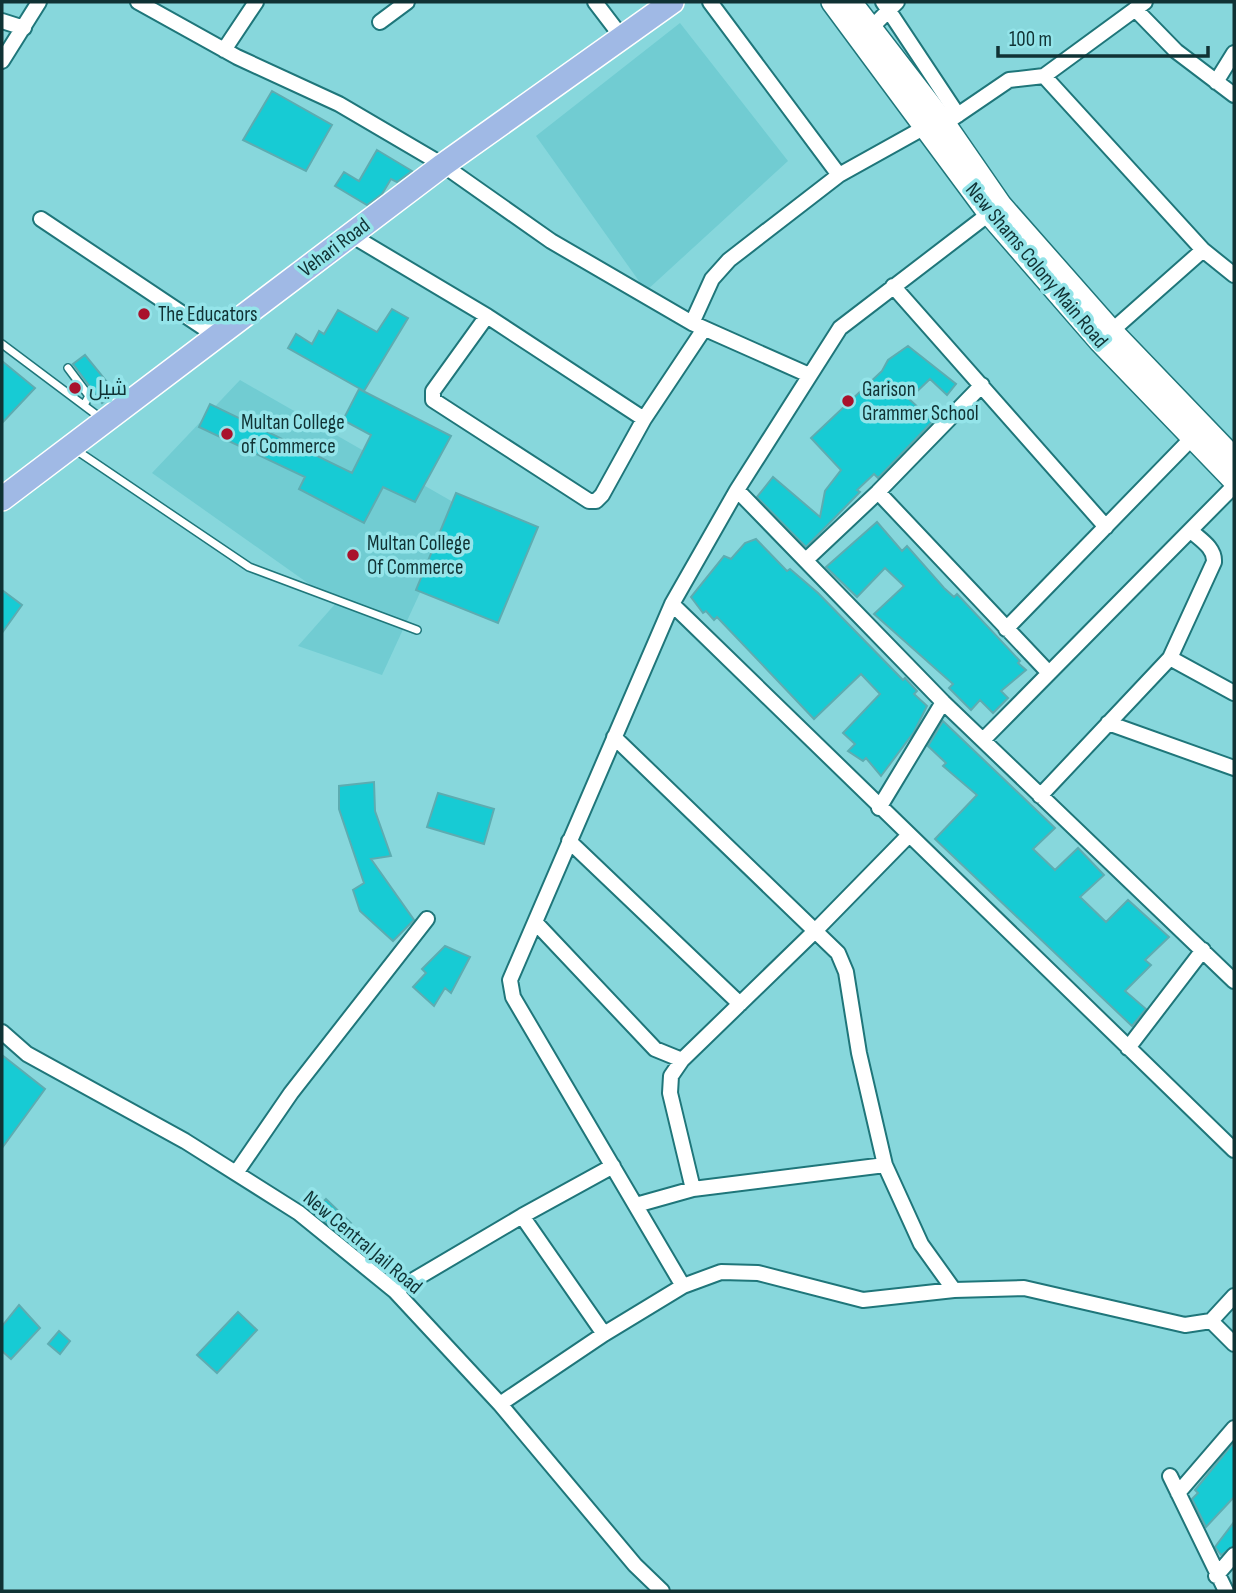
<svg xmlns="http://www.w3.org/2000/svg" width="1236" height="1593" font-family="'Sofia Sans Condensed',Cairo,sans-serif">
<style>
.built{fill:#71ccd2}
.building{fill:#17cbd4;stroke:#5dacb1;stroke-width:2}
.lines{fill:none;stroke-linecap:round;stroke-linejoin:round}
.lane-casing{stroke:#1f767a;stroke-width:10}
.street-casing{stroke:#1f767a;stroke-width:18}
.secondary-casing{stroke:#1f767a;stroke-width:24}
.primary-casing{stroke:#fff;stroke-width:26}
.lane{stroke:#fff;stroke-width:7}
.street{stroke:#fff;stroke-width:14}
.secondary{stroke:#fff;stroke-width:21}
.primary{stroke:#a0b9e5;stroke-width:23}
.poi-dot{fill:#a9122c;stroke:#94e4e9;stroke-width:2.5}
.labels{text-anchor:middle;stroke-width:7;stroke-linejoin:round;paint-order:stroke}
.street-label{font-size:21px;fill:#103234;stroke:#94e4e9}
.poi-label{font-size:21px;fill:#103234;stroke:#94e4e9;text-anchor:start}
</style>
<rect width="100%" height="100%" fill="#87d7dc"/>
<path class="built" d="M680 23 788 161 646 291 536 136Z
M240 380 460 506 382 675 298 646 336 603 152 473Z"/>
<path class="building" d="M272 91 332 125 306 171 243 140Z
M377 150 412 171 397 182 391 179 382 194 367 205 335 186 344 172 359 181Z
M392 309 408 318 364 391 288 348 296 334 312 344 319 331 324 334 338 310 377 332Z
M908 346 956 384 947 395 930 379 909 399 933 421 878 478 874 474 857 490 860 492 806 547 757 497 773 477 820 517 825 491 841 470 811 438 882 371 888 360Z
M85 355 116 393 102 403 73 364Z
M2 361 35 388 2 423Z
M359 389 451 436 415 502 383 487 364 523 299 489 305 477 199 427 210 404 352 473 371 435 343 420Z
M456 493 538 527 498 623 416 590Z
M877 522 902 551 907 546 944 588 954 597 957 594 1020 661 1018 663 1026 670 1001 691 1008 698 993 713 980 700 971 710 949 688 953 684 874 614 904 586 885 568 857 597 826 567Z
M756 539 787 571 790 569 818 593 903 680 905 678 917 691 914 694 927 706 914 732 881 776 866 758 863 761 848 751 855 744 843 733 880 694 861 674 814 719 717 617 714 620 706 611 703 613 691 597 724 556 731 559 745 543Z
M2 590 22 605 2 633Z
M943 721 1055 828 1033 849 1055 870 1078 848 1104 875 1080 897 1106 922 1128 900 1169 937 1145 960 1151 965 1125 991 1146 1009 1132 1026 935 839 977 795 943 766 946 763 928 746Z
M374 782 375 811 391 856 371 859 414 920 393 941 360 911 353 890 364 883 339 809V786Z
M438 793 494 809 484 844 427 827Z
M445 946 470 957 451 993 445 988 434 1006 413 987 426 973 422 969Z
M2 1055 45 1089 2 1148Z
M326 1199 351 1223 340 1234 313 1212Z
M19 1305 40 1328 11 1359 2 1351V1326Z
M238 1312 257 1330 217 1373 197 1355Z
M59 1331 70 1341 60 1354 48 1344Z
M1234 1442V1497L1206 1527 1192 1499 1198 1493 1195 1490Z
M1234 1522V1546L1221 1555 1215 1547Z"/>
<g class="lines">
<defs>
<path id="lane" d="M2 344 102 419
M68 368 89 396 84 405
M73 448 249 567 417 630"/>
<path id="street" d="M138 2 237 57 339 104 443 165 551 241 692 323 809 375
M595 2 621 36
M710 2 839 175
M883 2 958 115
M1135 9 1176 51 1234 95
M2 21 24 28
M380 22 407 2
M866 33 897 2
M224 50 256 2
M2 61 39 2
M1044 76 1203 250 1234 275
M1216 82 1234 53
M940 127 1009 80 1044 76 1145 2
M41 219 216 336
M351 235 487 316 644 419
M893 286 1106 527
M487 316 433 391V400L589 501H596L602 495 644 419 704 329
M692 323 712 279 729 260 839 175 927 126
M1107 335 1203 250
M737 490 943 702 1234 981
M878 492 1049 673
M807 559 878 492 982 385
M672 604 1234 1150
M1006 629 1192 438
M1170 658 1234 693
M1108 723 1234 768
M614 737 838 953 846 972 859 1053 885 1165 921 1244 954 1290
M984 739 1234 486
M1040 796 1170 658 1214 562C1215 548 1201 540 1191 531
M879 808 943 702
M569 841 740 1004
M535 922 655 1049 682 1060
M2 1032 27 1054 185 1141 299 1213 395 1291 500 1404 635 1565 662 1591
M1128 1048 1203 950
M236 1173 291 1093 427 919
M693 1189 670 1093 671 1076 682 1060 815 931 909 835
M636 1205 693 1189 885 1165
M522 1216 604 1334
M683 1286 513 997 510 980 672 604 737 490 840 328 994 210
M395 1291 522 1216 613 1166
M1211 1321 1234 1344
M500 1404 604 1334 683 1286 721 1272 758 1273 863 1300 954 1290 1024 1288 1185 1325 1211 1321 1234 1296
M1170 1476 1226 1591
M1178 1493 1234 1428
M1216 1576 1234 1555"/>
<path id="secondary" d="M832 2 989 214 1100 342 1234 481
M851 2 945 124 1001 205 1112 331 1234 458"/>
<path id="primary" d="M2 499 443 165 672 2"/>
</defs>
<use href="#lane" class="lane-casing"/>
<use href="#street" class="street-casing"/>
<use href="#secondary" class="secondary-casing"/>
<use href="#primary" class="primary-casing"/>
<use href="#lane" class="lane"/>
<use href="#street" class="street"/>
<use href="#secondary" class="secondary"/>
<use href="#primary" class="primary"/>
</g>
<g class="poi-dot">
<circle cx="144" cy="314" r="7"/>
<circle cx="75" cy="388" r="7"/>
<circle cx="848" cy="401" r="7"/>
<circle cx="227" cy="434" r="7"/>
<circle cx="353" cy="555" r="7"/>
</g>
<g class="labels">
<g class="street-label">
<text transform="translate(334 247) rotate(-37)" y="7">Vehari Road</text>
<text transform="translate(1037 265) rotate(50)" y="7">New Shams Colony Main Road</text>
<text transform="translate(363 1242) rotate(40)" y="7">New Central Jail Road</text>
</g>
<g class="poi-label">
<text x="158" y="321">The Educators</text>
<text x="89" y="395">شیل</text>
<text x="862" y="396">Garison<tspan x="862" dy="24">Grammer School</tspan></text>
<text x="241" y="429">Multan College<tspan x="241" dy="24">of Commerce</tspan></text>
<text x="367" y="550">Multan College<tspan x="367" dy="24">Of Commerce</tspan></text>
</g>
</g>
<rect width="1236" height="1593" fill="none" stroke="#103234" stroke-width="7"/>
<path d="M998 46v10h210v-10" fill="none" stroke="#103234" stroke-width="3.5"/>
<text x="1009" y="46" font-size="21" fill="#103234" stroke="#94e4e9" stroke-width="5" paint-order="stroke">100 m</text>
</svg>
